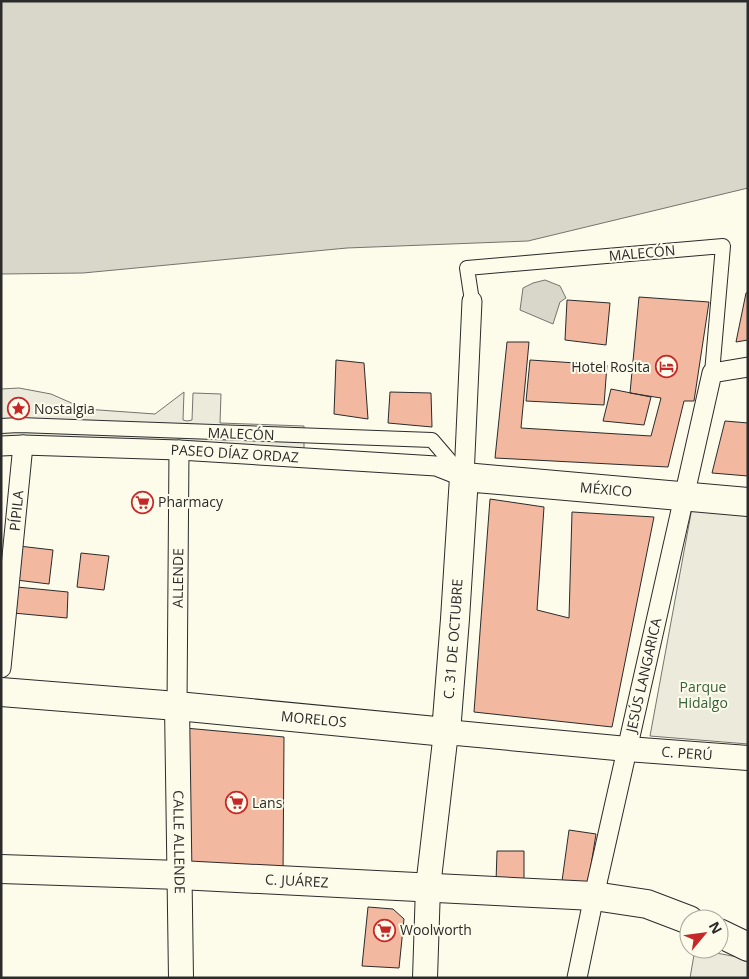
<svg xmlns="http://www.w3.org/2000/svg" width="749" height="979" font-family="'Open Sans',sans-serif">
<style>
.green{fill:#ecebdb;stroke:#74746e}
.parking{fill:#eceadb;stroke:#74746e}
.water{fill:#d8d7c9;stroke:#74746e}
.building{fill:#f2b8a0;stroke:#2b2b2b}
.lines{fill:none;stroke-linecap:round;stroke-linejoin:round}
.pedestrian-casing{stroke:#2b2b2b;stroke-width:16}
.minor-casing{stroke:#2b2b2b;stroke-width:21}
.tertiary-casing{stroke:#2b2b2b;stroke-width:26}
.secondary-casing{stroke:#2b2b2b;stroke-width:30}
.pedestrian{stroke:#fdfbea;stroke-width:14}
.minor{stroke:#fdfbea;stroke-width:19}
.tertiary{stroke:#fdfbea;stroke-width:24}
.secondary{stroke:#fdfbea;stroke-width:28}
.labels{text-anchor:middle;stroke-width:4;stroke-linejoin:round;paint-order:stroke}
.street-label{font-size:14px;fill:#2b2b2b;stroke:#fdfbea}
.poi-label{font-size:14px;fill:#2b2b2b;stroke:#fdfbea;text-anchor:start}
.park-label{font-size:14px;fill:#34623c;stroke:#fdfbea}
</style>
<rect width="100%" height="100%" fill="#fdfbea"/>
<path class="green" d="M692 508 748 514V744L650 736Z
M695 949 748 959V978H690Z"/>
<path class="parking" d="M19 388 51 394 85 409 155 414 184 392 183 420 187 421 192 420 193 393 221 394 220 423 304 426V450L1 441V389Z"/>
<path class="water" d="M1 1H748V188L528 241 347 248 83 273 1 274Z
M545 280 560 286 566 298 560 302 553 324 520 310 523 288 533 283Z"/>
<path class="building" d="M748 292V340L736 342 746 293Z
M639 297 709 302 694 401H684L668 467 495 458 507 342H529L521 428 651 436 661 398 630 393Z
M567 300 610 303 606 345 565 340Z
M336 360 364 363 368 419 334 414Z
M530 360 607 365 604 405 526 401Z
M611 389 651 397 644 425 603 421Z
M390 392 431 393 432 427 388 423Z
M725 421 748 423V476L712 473Z
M490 499 544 507 537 610 569 618 572 512 654 517 612 727 474 712Z
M19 546 53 550 49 584 16 580Z
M81 553 109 556 104 590 77 587Z
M17 587 68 592 67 618 13 613Z
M185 728 284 737 283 876 191 868Z
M569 830 596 834 588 884 562 881Z
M497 851H524V882H496Z
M368 907 393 909 404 919 399 968 362 966Z"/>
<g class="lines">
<defs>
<path id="pedestrian" d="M472 301 467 268 723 246 712 373
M1 426 19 425 432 440 462 475"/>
<g id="minor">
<path id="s1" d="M1 446 23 445 179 450 436 466 464 477 472 301"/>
<path id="s2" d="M1 668 23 445"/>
<path id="s3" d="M177 706 179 450"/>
<path id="s4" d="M577 978 594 896 712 373 748 367"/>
</g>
<g id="tertiary">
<path id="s5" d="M177 706 181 978"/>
<path id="s6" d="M425 978 428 887 446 732 627 749 748 758"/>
</g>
<g id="secondary">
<path id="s7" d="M1 692 177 706 446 732 455 619 464 477 748 502"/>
<path id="s8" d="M1 869 179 875 594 896 647 904 689 920"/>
<path d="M719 933 748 947"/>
</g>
</defs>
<use href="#pedestrian" class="pedestrian-casing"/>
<use href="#minor" class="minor-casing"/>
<use href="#tertiary" class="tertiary-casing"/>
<use href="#secondary" class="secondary-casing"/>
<use href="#pedestrian" class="pedestrian"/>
<use href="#minor" class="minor"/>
<use href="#tertiary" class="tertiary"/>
<use href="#secondary" class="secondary"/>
</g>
<defs>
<symbol id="hotel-ring" viewBox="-11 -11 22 22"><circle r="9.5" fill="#fdfbea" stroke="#c62828" stroke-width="1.5"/><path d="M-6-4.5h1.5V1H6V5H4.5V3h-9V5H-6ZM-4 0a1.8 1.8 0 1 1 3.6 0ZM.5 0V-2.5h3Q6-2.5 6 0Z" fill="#c62828"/></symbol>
<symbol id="sight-ring" viewBox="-11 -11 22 22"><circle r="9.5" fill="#fdfbea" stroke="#c62828" stroke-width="1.5"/><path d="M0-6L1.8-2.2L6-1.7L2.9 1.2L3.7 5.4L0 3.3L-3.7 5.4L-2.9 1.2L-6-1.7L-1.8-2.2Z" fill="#c62828"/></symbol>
<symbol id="supermarket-ring" viewBox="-11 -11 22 22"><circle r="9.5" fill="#fdfbea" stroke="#c62828" stroke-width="1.5"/><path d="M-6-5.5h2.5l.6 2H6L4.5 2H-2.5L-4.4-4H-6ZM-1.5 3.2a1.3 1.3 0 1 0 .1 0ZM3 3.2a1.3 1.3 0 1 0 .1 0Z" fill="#c62828"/></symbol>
</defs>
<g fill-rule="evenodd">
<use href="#hotel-ring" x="654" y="354" width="25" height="25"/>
<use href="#sight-ring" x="6" y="396" width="25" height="25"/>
<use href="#supermarket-ring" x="130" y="490" width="25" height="25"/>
<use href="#supermarket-ring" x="224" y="790" width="25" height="25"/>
<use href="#supermarket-ring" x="372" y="918" width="25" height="25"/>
</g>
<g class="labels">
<g class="street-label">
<text transform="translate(642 253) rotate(-5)" y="5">MALECÓN</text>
<text transform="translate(241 434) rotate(2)" y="5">MALECÓN</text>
<text dy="5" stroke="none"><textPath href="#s1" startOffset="234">PASEO DÍAZ ORDAZ</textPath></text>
<text dy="5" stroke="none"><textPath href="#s7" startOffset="845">MÉXICO</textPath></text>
<text dy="5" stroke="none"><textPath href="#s2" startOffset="158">PÍPILA</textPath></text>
<text dy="5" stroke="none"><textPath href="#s3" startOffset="128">ALLENDE</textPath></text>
<text dy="5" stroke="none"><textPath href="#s7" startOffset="540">C. 31 DE OCTUBRE</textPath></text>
<text dy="5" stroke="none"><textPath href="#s4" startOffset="310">JESÚS LANGARICA</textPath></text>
<text dy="5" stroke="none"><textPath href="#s7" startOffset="314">MORELOS</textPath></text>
<text dy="5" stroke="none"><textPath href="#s6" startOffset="489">C. PERÚ</textPath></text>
<text dy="5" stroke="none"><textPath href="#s5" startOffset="136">CALLE ALLENDE</textPath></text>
<text dy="5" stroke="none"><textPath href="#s8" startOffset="296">C. JUÁREZ</textPath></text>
</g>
<g class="poi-label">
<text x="650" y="372" text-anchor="end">Hotel Rosita</text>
<text x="34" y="414">Nostalgia</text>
<text x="158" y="507">Pharmacy</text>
<text x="252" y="808">Lans</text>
<text x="400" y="935">Woolworth</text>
</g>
<g class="park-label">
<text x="703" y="692">Parque<tspan x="703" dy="16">Hidalgo</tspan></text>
</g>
</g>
<rect width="749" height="979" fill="none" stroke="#2b2b2b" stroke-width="5"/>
<g transform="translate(704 934) rotate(61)"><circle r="24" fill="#fdfbea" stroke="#a9a89e"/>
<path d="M0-4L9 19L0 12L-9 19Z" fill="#c62828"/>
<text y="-8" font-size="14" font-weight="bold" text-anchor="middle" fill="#2b2b2b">N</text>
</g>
</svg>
